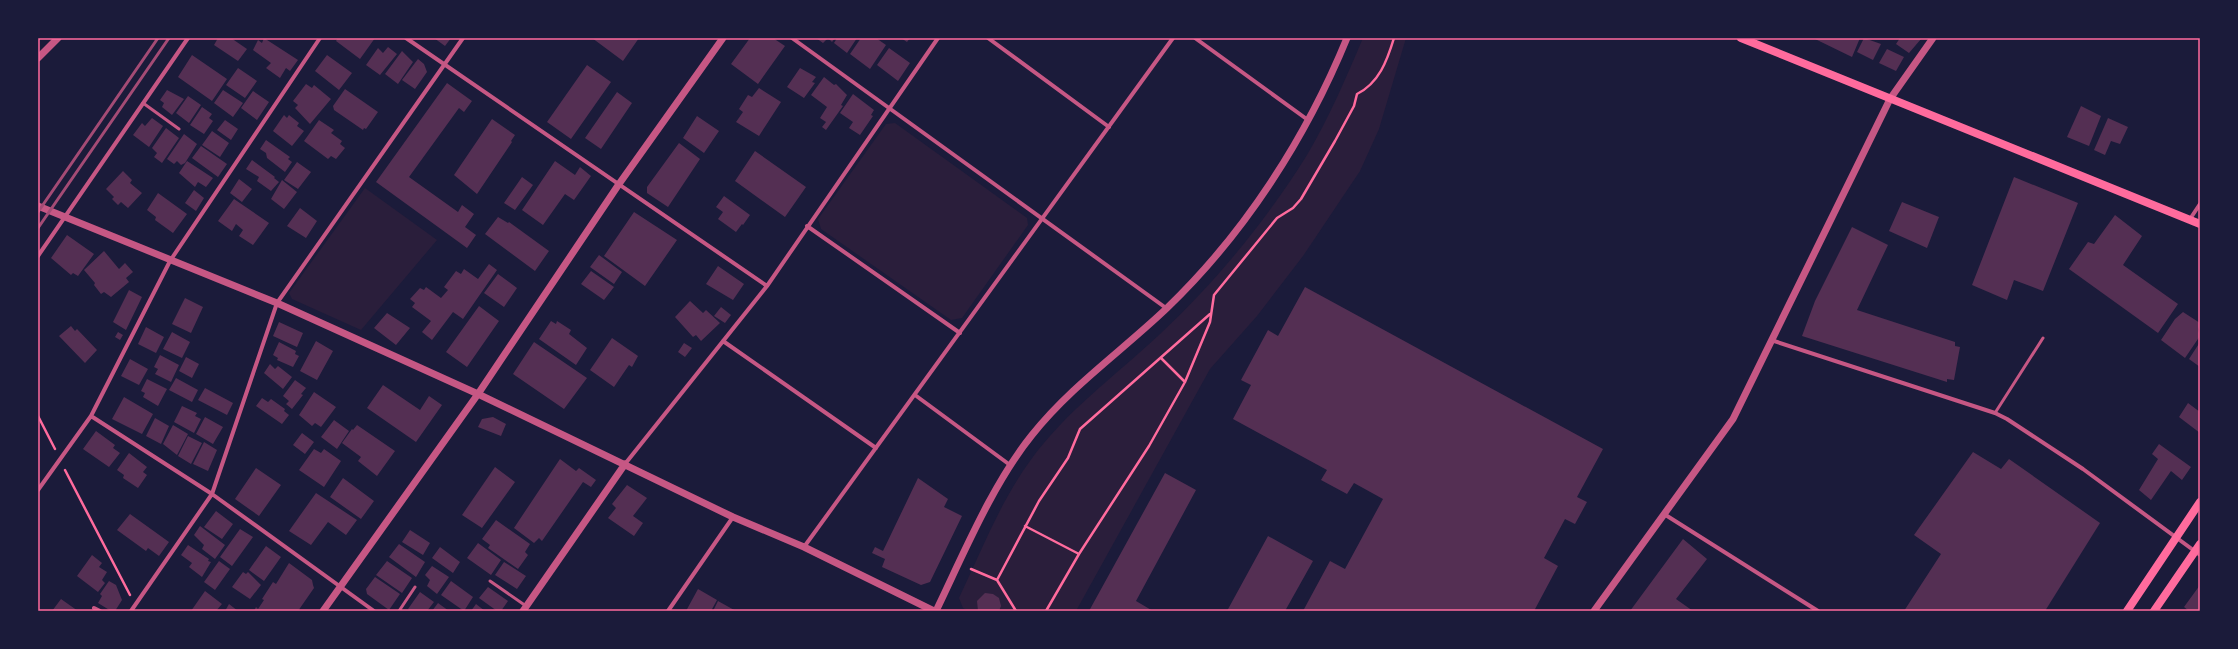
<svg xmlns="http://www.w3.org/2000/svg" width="2238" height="649" font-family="'PT Sans',sans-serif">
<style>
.green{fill:#2a1e3b}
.building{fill:#542f53}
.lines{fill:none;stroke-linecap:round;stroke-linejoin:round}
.path{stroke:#ff6b9d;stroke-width:2.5}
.service{stroke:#c65784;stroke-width:3}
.minor{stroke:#c65784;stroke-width:4}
.tertiary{stroke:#c65784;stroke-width:7}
.secondary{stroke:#ff6b9d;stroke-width:8}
.rail{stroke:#a44b75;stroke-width:3}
.neatline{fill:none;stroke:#ff6b9d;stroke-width:1.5}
</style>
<rect width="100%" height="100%" fill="#1b1b3a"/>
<path class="green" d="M1363 38H1406L1379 129 1360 171 1303 256 1257 316 1210 369 1076 611H969L963 608 959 598C981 552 1000 502 1030 461 1066 411 1114 377 1158 336 1215 283 1266 221 1307 155 1329 118 1346 78 1363 38Z
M895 123 1027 218 1028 225 962 318 951 320 821 229 818 219 886 124Z
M365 188 437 240 361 330 292 299 289 293Z"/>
<path class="building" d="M218 38H231L247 49 238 61 214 45Z
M264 38 298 60 290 71 286 68 280 78 266 68 271 63 253 50 258 40 262 43Z
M338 38H375L360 59 336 41Z
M434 38H451L445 46Z
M592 38H639L623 61Z
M750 38H773L785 46 758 84 731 64Z
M816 38H835L832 42 828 38 823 43Z
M837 38H857L847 53 834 43Z
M861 38H876L886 45 870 69 850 54Z
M901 38H910L907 42Z
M1813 38H1860L1852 57Z
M1864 38 1881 44 1873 60 1857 52Z
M1900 38H1920L1921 39 1909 53 1896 44Z
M388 47 397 54 380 75 366 65 378 48 383 53Z
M889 48 910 63 898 81 877 65Z
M1887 49 1904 57 1896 71 1879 63Z
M402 51 413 62 398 84 385 74Z
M192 55 227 79 212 101 178 77Z
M327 55 352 73 339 90 315 71Z
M418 59 424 64 427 72 415 89 402 80Z
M587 65 611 82 571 139 547 122Z
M238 68 257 81 245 98 226 85Z
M800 68 816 77 812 82 815 83 804 98 787 87Z
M824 77 834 85 836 84 847 95 841 105 843 106 826 130 822 127 826 122 820 118 827 107 811 95Z
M447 83 472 101 464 112 459 108 409 177 458 212 462 205 474 214 465 227 476 235 467 248 376 182Z
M306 84 312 88 314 85 331 99 310 124 295 108 298 105 293 101Z
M759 88 781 102 759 136 736 122 743 112 739 109 748 95 752 97Z
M345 89 378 112 366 129 364 128 363 130 334 110 333 106Z
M167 90 184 99 172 115 162 107 164 103 160 100Z
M223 90 243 103 233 117 214 103Z
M253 91 269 102 257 120 241 108Z
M617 92 632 103 601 149 585 138Z
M853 94 874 110 871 115 873 116 860 135 849 128 853 122 840 113Z
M188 96 201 105 189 123 176 113Z
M2081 106 2101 116 2089 146 2067 137Z
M202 107 212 114 209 118 213 121 204 134 190 125Z
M284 115 287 118 289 115 299 123 297 126 304 131 292 146 273 131Z
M697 116 719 131 704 153 683 138Z
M152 118 163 126 149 147 133 135 142 123 145 126Z
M2108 118 2128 127 2120 144 2111 141 2105 155 2094 150Z
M492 119 515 135 511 141 512 142 477 194 454 175Z
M225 120 238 129 231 140 217 130Z
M319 120 334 130 331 133 342 141 340 144 345 148 336 159 331 156 328 159 304 141Z
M166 128 179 138 162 163 154 157 157 153 152 148Z
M212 131 229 143 220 157 202 145Z
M184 134 197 144 185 163 181 165 177 161 174 164 167 159Z
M266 140 290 157 288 159 292 162 285 172 267 158 266 153 260 149Z
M679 143 700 159 668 207 647 193V187Z
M201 146 227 164 218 177 192 158Z
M755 151 806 187 785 217 735 181Z
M252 160 275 177 274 178 279 182 271 191 257 181 259 177 246 169Z
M187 161 213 178 206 187 198 182 195 187 179 173Z
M555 161 575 175 580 167 591 176 574 200 565 194 543 225 522 210Z
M297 162 311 172 298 189 284 180Z
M123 171 132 180 130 183 142 193 128 208 121 202 118 205 112 199 114 197 106 189Z
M522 177 533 185 515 210 504 203Z
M2014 177 2078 203 2043 291 2014 280 2007 300 1972 285Z
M239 179 252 189 242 202 230 193Z
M282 180 297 192 284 209 271 199Z
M194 190 204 198 196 211 185 203Z
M158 193 187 214 173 233 155 220 156 217 147 210Z
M724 196 750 215 743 225 742 224 736 232 718 219 723 212 716 207Z
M234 199 269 223 253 245 239 236 243 230 236 224 232 231 218 221Z
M1902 202 1939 217 1927 248 1889 231Z
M300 208 317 221 306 238 287 226Z
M634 212 677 240 645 286 604 256Z
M2115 215 2142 236 2123 265 2178 304 2158 333 2069 269 2088 242 2094 244Z
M498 217 508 223 509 222 549 251 535 271 485 234Z
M1852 227 1888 245 1857 310 1955 342V346L1960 347 1954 380 1947 379V382L1802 336 1815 301Z
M67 235 94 254 78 276 73 273 71 275 51 258Z
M104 251 119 269 125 263 133 272 126 278 129 282 111 297 104 292 101 294 94 285 95 283 84 270Z
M599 255 622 272 614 284 590 267Z
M489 264 497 270 463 319 453 312 432 340 422 332 431 321 412 307 415 303 410 299 420 288 424 290 426 287 441 298 448 290 444 287 456 271 461 274 464 269 478 279Z
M718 266 744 284 733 300 706 284Z
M591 271 614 287 604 300 581 284Z
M498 274 517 288 504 307 484 293Z
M1305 287 1603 449 1577 497 1587 502 1575 524 1565 519 1544 558 1558 566 1534 611H1303L1330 561 1345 569 1383 499 1354 483 1347 494 1321 480 1327 470 1233 419 1251 385 1241 380 1268 330 1278 336Z
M129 290 142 297 126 330 113 322Z
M185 298 203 307 191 333 172 324Z
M690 301 703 313 706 310 720 323 701 341 696 335 693 337 675 317Z
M479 306 499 321 467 367 446 352Z
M721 307 731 315 725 323 714 316Z
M2183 312 2200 323 2198 330 2200 336 2185 358 2161 340 2175 319Z
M387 313 410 328 396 345 374 328Z
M551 321 556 324 557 321 571 330 569 334 587 348 576 365 539 339Z
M279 322 303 333 297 347 273 336Z
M71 326 75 331 77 329 97 350 85 363 59 336Z
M146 327 164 337 156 353 138 344Z
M118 332 123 335 120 340 115 337Z
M172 332 190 342 182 358 163 349Z
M612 338 638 356 632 367 629 365 614 387 590 370Z
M316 341 333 351 317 380 300 371Z
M279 342 296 351 295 354 299 356 293 367 277 360 278 358 273 355Z
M534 342 587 378 564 409 513 374Z
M2200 342V367L2189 359Z
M684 343 692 348 685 357 678 352Z
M160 355 179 365 171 382 155 374 158 369 154 367Z
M186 357 199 364 192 378 179 371Z
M130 359 148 369 139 385 121 376Z
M270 364 275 369 278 366 292 377 283 389 264 373Z
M176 378 198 390 192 402 169 390Z
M147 379 167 389 158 406 143 397 145 393 141 391Z
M295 380 306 388 301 394 303 395 292 409 286 404 289 401 283 396Z
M383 385 420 410 429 396 442 405 416 442 367 408Z
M205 388 233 403 227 415 198 400Z
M314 392 336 407 321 427 315 423 312 426 299 415Z
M124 397 153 414 142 434 112 419Z
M262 398 268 402 271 399 285 409 284 411 289 415 282 424 256 406Z
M2188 403 2200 412V433L2179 417Z
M182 406 197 413 195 416 201 419 194 433 174 422Z
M205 417 223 427 213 444 196 434Z
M493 417 506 424 501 436 478 427 482 419Z
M155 418 169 426 161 444 146 436Z
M334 420 349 431 337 449 321 437Z
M173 425 188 434 177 455 163 444Z
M357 425 395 451 377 476 358 461 361 457 342 443 352 429 353 430Z
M96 431 115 445 113 448 120 453 109 467 83 449Z
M302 433 314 442 305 454 293 445Z
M188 436 202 443 191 464 178 456Z
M204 442 217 450 208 471 193 464Z
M2159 444 2191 467 2182 480 2171 471 2151 500 2139 490 2158 459 2152 454Z
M314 449 321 453 324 449 341 461 324 487 299 470Z
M1973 452 2001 469 2009 459 2100 523 2045 611H1904L1941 554 1914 535Z
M129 453 147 467 143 472 147 475 138 488 123 478 124 475 117 470Z
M560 459 576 471 579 468 596 480 591 487 583 482 542 541 539 538 534 543 514 528Z
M495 467 515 482 482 528 462 515Z
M256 468 281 485 259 516 235 499Z
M1165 473 1196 490 1136 601 1153 611H1089Z
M343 478 374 501 361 519 330 497Z
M918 478 948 499 944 507 962 516 930 582 921 585 882 567 885 559 872 553 875 547 883 551Z
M627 485 647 498 633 516 643 523 634 536 608 518 616 508 612 504Z
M316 493 357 520 346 535 328 522 311 545 289 531Z
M216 511 233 524 222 539 204 527Z
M130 514 169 542 159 556 148 548 146 551 117 530Z
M496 520 530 544 525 552 528 555 518 569 488 548 490 545 482 539Z
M200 526 225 545 215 559 202 549 204 545 194 535Z
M240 529 253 537 232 566 220 557Z
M410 530 430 543 423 555 402 542Z
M1268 536 1313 561 1285 611H1227Z
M1683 539 1707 559 1676 599 1693 611H1630Z
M478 543 501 560 491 575 467 558Z
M399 544 425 562 416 577 389 557Z
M188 545 209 559 208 561 211 562 202 577 189 567 192 563 181 555Z
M266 546 281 557 264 581 249 570Z
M440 547 460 562 453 573 432 558Z
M92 555 102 563 99 567 107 572 102 580 105 583 98 592 77 576Z
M219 561 230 569 215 590 204 582Z
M387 561 412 578 402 593 376 575Z
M504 562 526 576 517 589 495 575Z
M289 563 312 580 313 585 314 588 298 611H254L256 607 258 609 264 600 262 599 273 582 276 584Z
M432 566 449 577 437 594 427 586 430 580 425 575Z
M243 572 246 574 248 572 261 585 250 599 232 587Z
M375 577 400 594 389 610 367 594 366 589Z
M109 581 116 585 122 600 115 611H111L98 603 102 596 100 594Z
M451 581 473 597 464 611 441 595Z
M2200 585V611H2189L2184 607Z
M488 587 508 601 501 611H497L479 598Z
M698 589 717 600 711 611H686Z
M205 591 222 604 216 611H191Z
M420 592 434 602 427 611H410L408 609Z
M985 593 993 594 999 598 1001 606 999 611H978L977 601Z
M61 599 78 611H52Z
M718 601 736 611H713Z
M438 603 449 611H432Z
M229 604 238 611H225Z
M476 604 485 611H471Z"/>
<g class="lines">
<path class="path" d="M1161 358 1185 382
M38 416 55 449
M65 470 130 595
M1025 526 1079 554
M971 569 997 580 1016 611
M997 580 1039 501 1068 458 1080 429 1210 314
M1046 611 1079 554 1149 446 1185 382 1210 322 1214 295 1277 218 1293 208 1301 199 1335 141 1354 106 1357 94C1379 83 1387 61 1394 38"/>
<path class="service" d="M143 103 179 129
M1995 413 2043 338
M490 581 526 606
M399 611 415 587"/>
<path class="minor" d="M406 38 767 286
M792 38 1166 308
M988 38 1109 127
M1195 38 1308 120
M2190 219 2200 204
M807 226 960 333
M38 256 188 38
M1771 340 1995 413 2007 419 2083 469 2200 555
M723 341 876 448
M915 395 1010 465
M91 416 212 494 374 611
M625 464 767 286 938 38
M38 490 91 416 170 261 320 38
M1664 514 1818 611
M804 547 1173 38
M94 608 100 611
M131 611 212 494 277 303 463 38
M668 611 733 517"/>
<path class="tertiary" d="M38 58 58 38
M38 206 277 303 478 394 733 517 804 547 934 611
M323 611 478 394 619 184 723 38
M523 611 625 464
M936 611C963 555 993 483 1032 435 1071 386 1122 351 1167 308 1245 233 1306 138 1347 38
M1594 611 1733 419 1890 99 1933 38"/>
<path class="secondary" d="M1741 38 2200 224
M2127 611 2200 502
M2154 611 2200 544"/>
<path class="rail" d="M38 212 158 38
M38 228 169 38"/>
</g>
<rect width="2238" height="649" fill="none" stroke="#1b1b3a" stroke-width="78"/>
<rect x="39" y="39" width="2160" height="571" class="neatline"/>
</svg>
